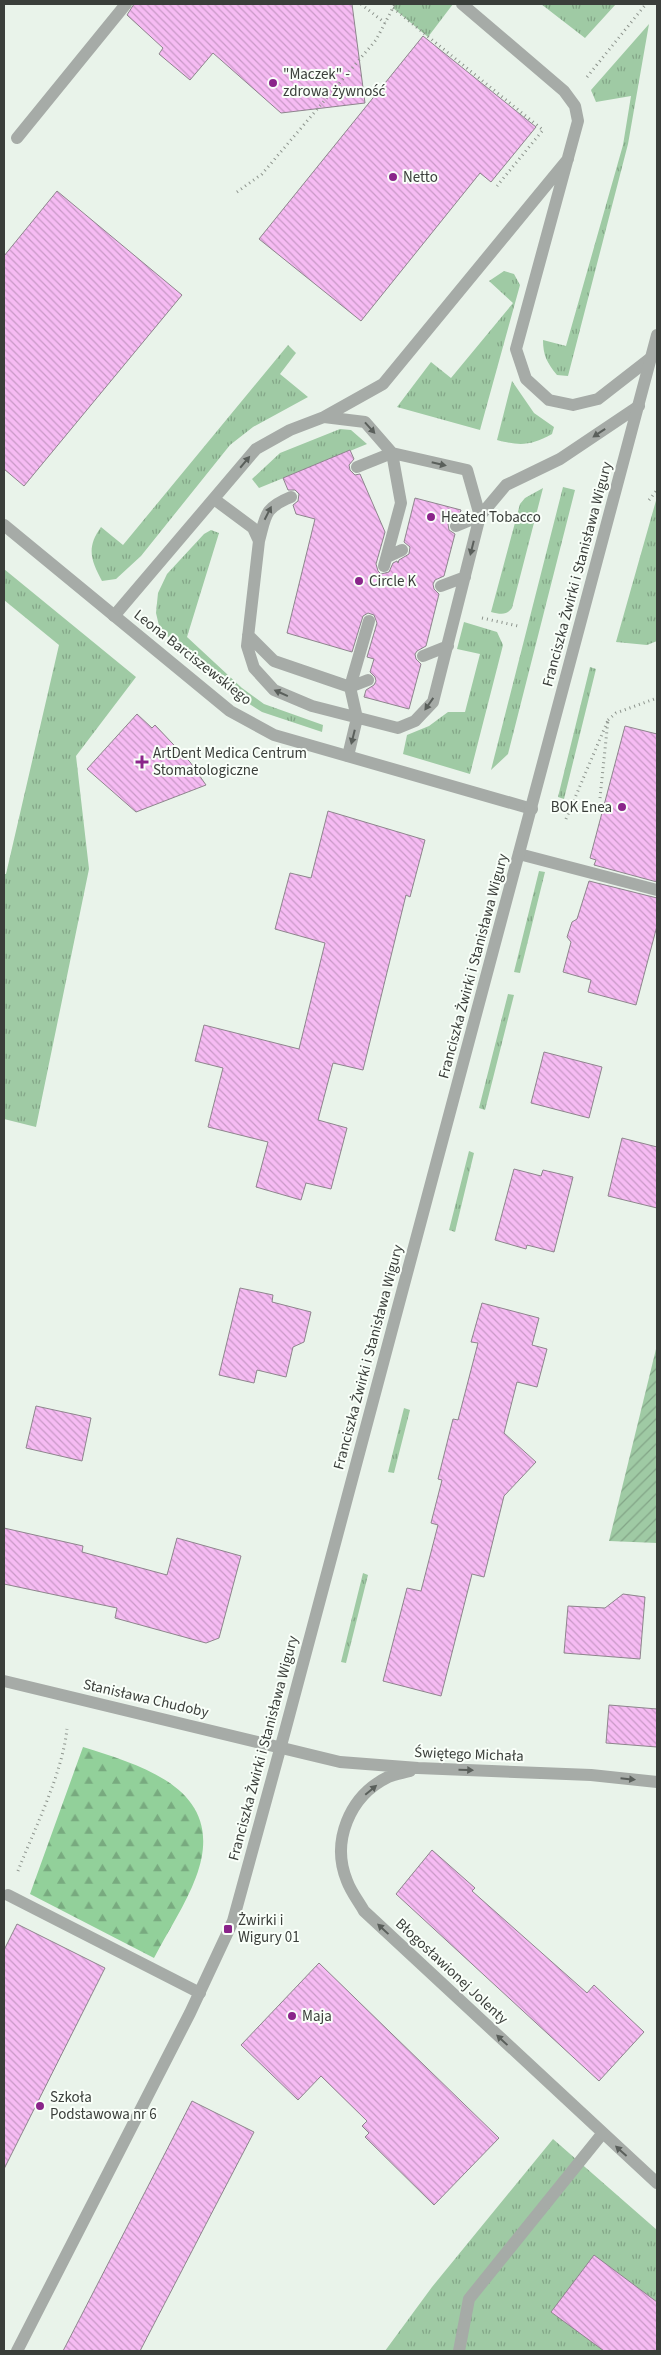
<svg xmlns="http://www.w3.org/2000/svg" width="661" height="2355" font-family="'Source Sans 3',sans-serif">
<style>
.grass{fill:url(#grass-tufts)}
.forest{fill:url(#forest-firs)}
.garden{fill:url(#garden-furrows)}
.building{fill:url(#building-back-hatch);stroke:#8e858d}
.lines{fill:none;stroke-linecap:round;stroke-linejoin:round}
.path{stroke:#8d948d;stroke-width:3;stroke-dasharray:1 4;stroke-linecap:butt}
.service{stroke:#a6aba7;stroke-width:12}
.minor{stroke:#a6aba7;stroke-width:12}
.tertiary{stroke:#a6aba7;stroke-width:12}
.oneway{fill:#5a5f5b}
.poi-dot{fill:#8a248a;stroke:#f9fff9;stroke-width:2}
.labels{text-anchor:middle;stroke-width:4;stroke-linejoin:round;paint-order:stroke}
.poi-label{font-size:15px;fill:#3a3e3a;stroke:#f9fff9;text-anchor:start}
.street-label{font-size:15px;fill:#3a3e3a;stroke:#f9fff9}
</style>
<defs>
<pattern id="grass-tufts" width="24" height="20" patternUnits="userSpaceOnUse" patternTransform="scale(1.25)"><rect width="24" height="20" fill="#9fcaa4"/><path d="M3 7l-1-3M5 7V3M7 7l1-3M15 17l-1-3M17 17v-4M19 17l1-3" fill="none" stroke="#83a587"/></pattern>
<pattern id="forest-firs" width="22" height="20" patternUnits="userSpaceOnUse" patternTransform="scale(1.25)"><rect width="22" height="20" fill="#92d09a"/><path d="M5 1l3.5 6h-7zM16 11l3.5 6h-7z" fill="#78aa7f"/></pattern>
<pattern id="garden-furrows" width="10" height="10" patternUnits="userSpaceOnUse" patternTransform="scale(1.25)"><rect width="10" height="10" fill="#9fcaa4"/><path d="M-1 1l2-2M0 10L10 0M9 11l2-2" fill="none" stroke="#83a587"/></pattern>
<pattern id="building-back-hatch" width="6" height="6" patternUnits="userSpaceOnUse" patternTransform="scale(1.25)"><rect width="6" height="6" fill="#f6bbf3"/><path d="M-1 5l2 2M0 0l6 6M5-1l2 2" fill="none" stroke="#c899c6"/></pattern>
</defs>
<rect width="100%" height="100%" fill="#e9f3ea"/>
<path class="grass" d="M395 4H453L428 37 393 8Z
M541 4H616L585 38Z
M649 24 628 144 568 376 557 375C547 363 543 355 543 340L566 346 623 145 631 96 596 102 591 90Z
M504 271 514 274 520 285 480 430 397 407 431 362 451 378 513 303 489 281Z
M288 345 296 353 280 374 308 397 253 427 230 445 141 556 116 579 102 581C91 560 86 548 101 527L123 545Z
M512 381 534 413 554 427 552 434C530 446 520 446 497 440Z
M340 429 351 430 367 444 259 488 252 479 280 453Z
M563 487 575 490 508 754 491 770Z
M543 488 512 608C506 616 500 614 491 612L520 504 525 498Z
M657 497V641L647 645 616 642Z
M211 530 219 533 187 637 242 688 264 704 323 725 322 732 262 712 237 696 160 630 156 613 158 593 167 574 204 534Z
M4 569 136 677 76 756 89 869 36 1127 4 1119V874H6L59 645 4 600Z
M464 622 497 632 503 645 470 774 403 754 407 735 429 726 448 712H465L480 654 457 649Z
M590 667 596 669 564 799 558 797Z
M539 871 545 872 520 973 514 972Z
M508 994 514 995 485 1110 479 1108Z
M469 1151 474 1153 455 1232 449 1230Z
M404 1408 410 1410 394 1473 388 1472Z
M363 1573 368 1575 346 1663 341 1662Z
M553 2139 657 2230V2351H385L432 2287Z"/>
<path class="forest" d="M83 1747C147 1767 228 1791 196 1877 186 1904 168 1931 154 1958L30 1894Z"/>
<path class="garden" d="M657 1345V1543L609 1541Z"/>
<path class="building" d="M134 4H352L365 103 281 113 213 53 190 80 159 54 163 48 127 15Z
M423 36 536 127 491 182 480 173 361 321 259 239Z
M57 191 182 295 24 486 4 469V256Z
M350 450 354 459 349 465 350 470 355 475 360 474 385 532 376 564 378 571 381 574 389 572 393 563 397 561 398 563 399 560 409 554 410 547 404 542 415 498 461 510 459 516 450 521 448 524 449 530 455 534 444 576 435 580 433 584 434 589 439 594 426 646 417 651 415 654 416 659 421 664 409 709 364 697 366 690 374 685 376 681 375 677 370 672 374 659 367 657 377 623 374 615 368 613 363 616 352 652 287 633 315 519 296 514 293 505 298 501 299 494 295 490H288L283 478Z
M137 714 152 728 155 725 190 762 206 785 136 812 87 769Z
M625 726 657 734V882L594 865 596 860 590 858Z
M328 811 425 840 410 897 406 895 363 1070 333 1063 318 1120 347 1128 331 1189 306 1183 301 1200 256 1187 268 1142 208 1127 223 1068 195 1061 204 1025 299 1049 325 943 275 929 290 873 311 878Z
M589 881 657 898V926L636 1005 588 992 591 980 563 972 571 942 567 937 572 922 577 919Z
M544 1052 602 1067 589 1118 531 1103Z
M622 1138 657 1147V1208L608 1196Z
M514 1169 541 1176 543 1170 573 1177 554 1252 527 1245 526 1249 495 1240Z
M240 1288 273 1295 272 1302 311 1312 304 1342 293 1347 286 1377 257 1370 254 1383 219 1375Z
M482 1303 539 1318 532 1345 547 1349 537 1387 517 1382 504 1433 536 1462 504 1496 484 1577 472 1574 441 1696 383 1681 407 1588 421 1591 438 1525 431 1523 442 1480 438 1479 453 1419 458 1420 478 1343 471 1342Z
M36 1406 91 1418 82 1461 26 1448Z
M4 1528 83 1546 82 1552 167 1575 177 1538 241 1556 219 1638 206 1643 115 1618 117 1608 4 1584Z
M623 1594 645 1597 640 1659 564 1653 568 1606 605 1608Z
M609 1705 657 1709V1747L606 1743Z
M432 1850 475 1888 472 1891 587 1993 594 1985 644 2032 599 2081 396 1894Z
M17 1924 105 1968 4 2169V1950Z
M319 1963 499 2138 434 2205 365 2137 369 2133 362 2126 367 2121 321 2076 298 2100 241 2045Z
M192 2101 254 2132 206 2224 140 2351H63Z
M594 2255 657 2302V2351H604L551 2312Z"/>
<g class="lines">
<path class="path" d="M361 4 385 23
M393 8 543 130 497 186
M587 77 646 4
M237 192 262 174 376 40 395 4
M649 500 657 490
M482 618 518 626
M608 720 616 713 657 698
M566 819 608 720 600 798
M18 1871C35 1827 62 1775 67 1729"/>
<path class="service" d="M462 4 564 91 575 106 578 121 516 349 526 379 549 400 573 405 598 399 652 357
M17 138 126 4
M324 417 365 422 392 453 401 503 384 566
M357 467 392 453 467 470 480 516 456 526
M214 499 253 528 259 541 247 646 254 668 274 690 312 706 398 728 415 721 433 702 480 516 506 485 560 459 639 406
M259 541C266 515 264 508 291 497
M387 557 402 550
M441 586 465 577
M114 616 256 449 290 430 324 417 383 384 568 159
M248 635 274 661 350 687 368 680
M423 656 448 646
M348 756 357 718 350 687 369 621
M519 854 657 890
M8 1895 200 1993
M459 2351 469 2299 602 2134"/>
<path class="minor" d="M4 525 230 711 274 735 532 809
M4 1681 340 1762 418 1768 591 1775 657 1782
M410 1771C403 1773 395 1774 388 1777 349 1796 331 1842 347 1881 351 1892 359 1902 364 1911L657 2183"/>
<path class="tertiary" d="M17 2351 190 2013 233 1921 285 1731 657 335"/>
</g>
<defs><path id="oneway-solid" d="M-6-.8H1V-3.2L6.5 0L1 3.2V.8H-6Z" transform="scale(1.25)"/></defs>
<g class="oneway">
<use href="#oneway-solid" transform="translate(370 428) rotate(48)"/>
<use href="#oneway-solid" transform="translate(599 433) rotate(146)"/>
<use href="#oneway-solid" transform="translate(245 462) rotate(-50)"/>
<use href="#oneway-solid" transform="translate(439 464) rotate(13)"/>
<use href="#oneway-solid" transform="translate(268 513) rotate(-63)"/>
<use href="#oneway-solid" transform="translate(472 548) rotate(104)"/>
<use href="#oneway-solid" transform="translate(281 693) rotate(-156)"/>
<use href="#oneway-solid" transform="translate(429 704) rotate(125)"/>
<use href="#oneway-solid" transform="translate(353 737) rotate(104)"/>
<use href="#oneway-solid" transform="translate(466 1770) rotate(2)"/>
<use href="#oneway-solid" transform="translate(628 1779) rotate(6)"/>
<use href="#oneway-solid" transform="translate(371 1790) rotate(-40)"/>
<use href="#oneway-solid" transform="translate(383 1929) rotate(-137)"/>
<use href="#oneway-solid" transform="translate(502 2040) rotate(-137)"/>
<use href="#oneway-solid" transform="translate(621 2151) rotate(-138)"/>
</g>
<g class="poi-dot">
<circle cx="273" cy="83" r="5"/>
<circle cx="393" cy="177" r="5"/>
<circle cx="431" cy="517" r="5"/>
<circle cx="359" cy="581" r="5"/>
<path d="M139.5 754.5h5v5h5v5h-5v5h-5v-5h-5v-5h5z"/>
<circle cx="622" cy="807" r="5"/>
<rect x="223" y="1924" width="10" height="10" rx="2.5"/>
<circle cx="292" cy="2016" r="5"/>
<circle cx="40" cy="2106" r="5"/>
</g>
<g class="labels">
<g class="poi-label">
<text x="283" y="79">"Maczek" -<tspan x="283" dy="17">zdrowa żywność</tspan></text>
<text x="403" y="182">Netto</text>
<text x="441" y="522">Heated Tobacco</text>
<text x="369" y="586">Circle K</text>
<text x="153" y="758">ArtDent Medica Centrum<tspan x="153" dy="17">Stomatologiczne</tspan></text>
<text x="612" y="812" text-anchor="end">BOK Enea</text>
<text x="238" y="1925">Żwirki i<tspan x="238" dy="17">Wigury 01</tspan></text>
<text x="302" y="2021">Maja</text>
<text x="50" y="2102">Szkoła<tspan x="50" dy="17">Podstawowa nr 6</tspan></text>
</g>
<g class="street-label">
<text transform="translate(577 574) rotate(-75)" y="5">Franciszka Żwirki i Stanisława Wigury</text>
<text transform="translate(193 657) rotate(38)" y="5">Leona Barciszewskiego</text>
<text transform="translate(473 966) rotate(-75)" y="5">Franciszka Żwirki i Stanisława Wigury</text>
<text transform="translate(368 1357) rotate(-75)" y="5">Franciszka Żwirki i Stanisława Wigury</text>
<text transform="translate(146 1698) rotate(13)" y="5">Stanisława Chudoby</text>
<text transform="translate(263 1748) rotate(-75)" y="5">Franciszka Żwirki i Stanisława Wigury</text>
<text transform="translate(469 1754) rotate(2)" y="5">Świętego Michała</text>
<text transform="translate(452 1971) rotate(43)" y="5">Błogosławionej Jolenty</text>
</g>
</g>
<rect width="661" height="2355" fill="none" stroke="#3a3e3a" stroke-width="10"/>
</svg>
